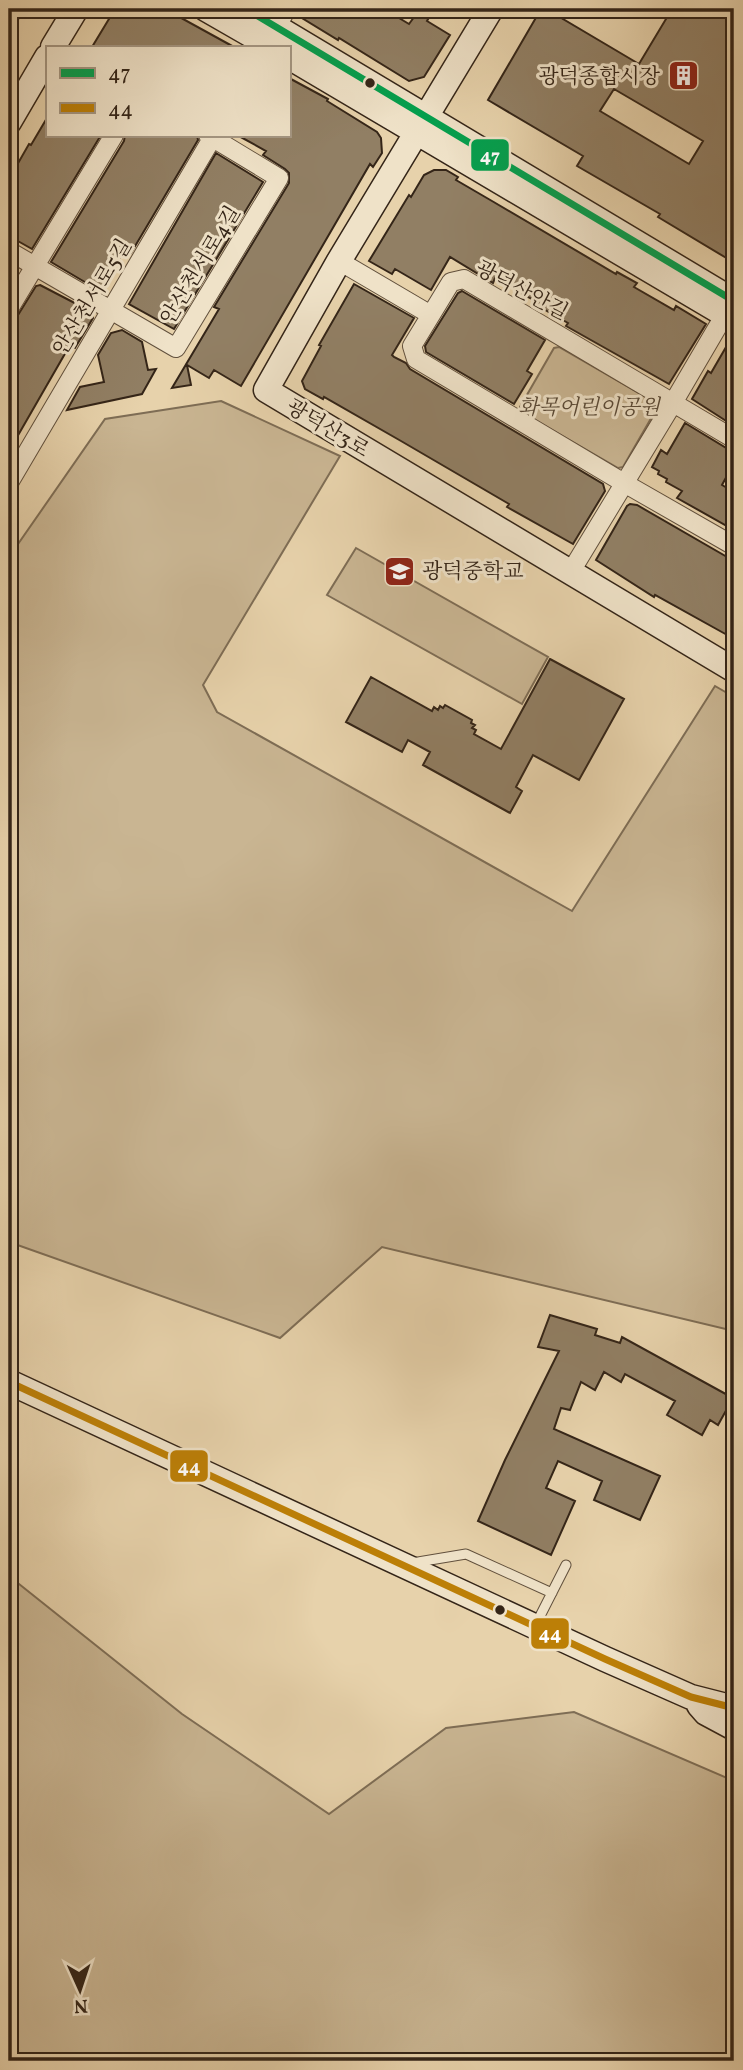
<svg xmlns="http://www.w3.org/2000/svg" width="743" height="2070" font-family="Vollkorn,'Noto Serif KR',serif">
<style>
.green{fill:#c9b592;stroke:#7e6d55;stroke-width:2}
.building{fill:#917f64;stroke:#342518;stroke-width:2;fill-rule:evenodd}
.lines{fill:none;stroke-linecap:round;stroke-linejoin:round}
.lane-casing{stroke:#61503d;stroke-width:11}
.street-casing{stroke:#61503d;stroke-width:20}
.secondary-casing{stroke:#342518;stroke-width:27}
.path{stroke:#342518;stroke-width:2.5;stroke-dasharray:2 3.5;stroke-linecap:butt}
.lane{stroke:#efe2c8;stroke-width:9}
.street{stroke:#efe2c8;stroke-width:18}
.secondary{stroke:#efe2c8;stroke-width:24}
.bus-1-casing{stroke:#efe2c8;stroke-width:12}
.bus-2-casing{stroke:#efe2c8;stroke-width:12}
.bus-1{stroke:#03a04e;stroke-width:7}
.bus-2{stroke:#bc7f07;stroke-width:7}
.bus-dot{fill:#342518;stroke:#efe2c8;stroke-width:2.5}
.labels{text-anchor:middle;stroke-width:6;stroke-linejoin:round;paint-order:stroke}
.poi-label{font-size:21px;fill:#342518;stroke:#efe2c8;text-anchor:end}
.street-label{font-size:21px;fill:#342518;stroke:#efe2c8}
.park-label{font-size:21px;font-style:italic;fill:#594936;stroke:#efe2c8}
.line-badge{stroke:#efe2c8;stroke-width:2.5}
.badge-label{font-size:19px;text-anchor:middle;font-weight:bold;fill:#fff}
</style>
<rect width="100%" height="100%" fill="#e7d2ab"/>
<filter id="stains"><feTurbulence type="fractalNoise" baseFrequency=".00286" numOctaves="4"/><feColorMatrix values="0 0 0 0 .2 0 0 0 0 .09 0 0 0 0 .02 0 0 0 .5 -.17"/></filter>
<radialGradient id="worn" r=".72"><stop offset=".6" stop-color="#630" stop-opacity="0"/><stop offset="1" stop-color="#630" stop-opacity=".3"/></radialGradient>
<path class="green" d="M559 347 656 403 657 408 623 467 618 468 521 412 520 407 554 348Z
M221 401 340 456 203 685 217 712 572 911 715 686 734 697V1331L382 1247 280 1338 9 1242V557L105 419Z
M356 548 548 657 522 704 327 595Z
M9 1576 182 1714 329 1814 446 1728 574 1712 734 1781V2061H9Z"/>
<path class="building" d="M115 9H165L234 47H92Z
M298 9H384L409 24 420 9H434L427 21 450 35 424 77 409 81 339 38 338 40 297 15Z
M541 9H546L639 64 672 9H734V249L728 259 658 217 660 214 577 166 583 156 488 100ZM614 89 703 141 689 164 600 111Z
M289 78 328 99 327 101 377 132 381 138 382 153 373 167 370 164 241 386 214 370 209 378 187 365 191 385 172 388 219 309 214 307 289 183V173L285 169 263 155 266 151 237 135H289Z
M47 118V135H101L32 249 9 236V179L29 144 31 145Z
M125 135H197L198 140 131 253 124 250 100 291 51 262 124 141Z
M216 153 263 182 174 329 129 304Z
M434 170H446L458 177 456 180 492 201 616 274 617 272 637 283 634 287 674 310 676 306 706 324 669 384 566 326 568 323 533 303 535 301 495 278 493 283 450 257 431 290 395 269 392 274 369 261 409 195 411 197 424 175Z
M354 284 414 318 392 355 394 357 406 363 410 369 603 484 605 491 573 544 507 507 509 504 401 441 324 397 323 399 305 389 302 381 321 346 319 345Z
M40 285 92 312 93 318 75 348 70 345 9 451V320L18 315 36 286Z
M462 291 545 340 527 371 532 374 514 404 426 352 425 346 458 293Z
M122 330 142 342 148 370 156 369 142 394 67 410 80 387 104 382 98 355 111 333Z
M733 335H734V426L692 399 708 371 711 373Z
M685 423 728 449 734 450V463L722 485 734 492V530L677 498 682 491 666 482 667 479 658 474 659 471 652 467 661 450 667 454Z
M630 504 637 505 734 561V627L729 636 655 595 654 597 596 560 627 506Z
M550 659 624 699 579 780 533 755 516 787 522 791 510 813 423 765 430 752 408 740 402 752 346 722 371 677 432 711 434 707 438 710 440 706 443 708 445 705 472 720 471 723 475 725 472 728 476 730 474 734 501 749Z
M550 1315 597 1329 595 1335 620 1343 622 1337 733 1398 718 1425 710 1420 702 1435 667 1415 675 1401 625 1374 621 1382 604 1372 595 1390 581 1382 570 1410 561 1408 554 1429 660 1476 640 1520 594 1500 602 1481 558 1461 546 1488 575 1501 551 1555 478 1521 505 1460 559 1351 538 1347Z"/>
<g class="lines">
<defs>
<path id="lane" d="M412 1563 466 1554 552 1593
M536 1624 566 1565"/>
<path id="street" d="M276 27 287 9
M9 251 176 348 279 178 208 135
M339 261 431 315
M9 309 114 135
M734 439 464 279 451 282 412 346 416 359 624 483 734 546
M9 483 214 135
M570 573 673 403 731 304"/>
<path id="secondary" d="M206 9 272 47
M246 9 734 301
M491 9 339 261 266 390 734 670
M53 47 76 9
M289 57 734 320
M9 122 47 57
M9 1382 605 1659 691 1697 734 1708
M699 1705 706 1713 734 1728"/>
</defs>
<use href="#lane" class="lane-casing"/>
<use href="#street" class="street-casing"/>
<use href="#secondary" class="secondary-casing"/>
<path class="path" d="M9 34 24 9"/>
<use href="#lane" class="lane"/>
<use href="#street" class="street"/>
<use href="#secondary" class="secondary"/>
<defs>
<path id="bus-1" d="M246 9 734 301"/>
<path id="bus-2" d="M9 1382 605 1659 691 1697 734 1708"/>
</defs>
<use href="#bus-1" class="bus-1-casing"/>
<use href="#bus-2" class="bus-2-casing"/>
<use href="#bus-1" class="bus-1"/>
<use href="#bus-2" class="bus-2"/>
</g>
<defs>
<symbol id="building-square" viewBox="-11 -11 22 22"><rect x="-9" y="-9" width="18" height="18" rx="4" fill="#8f2418" stroke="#efe2c8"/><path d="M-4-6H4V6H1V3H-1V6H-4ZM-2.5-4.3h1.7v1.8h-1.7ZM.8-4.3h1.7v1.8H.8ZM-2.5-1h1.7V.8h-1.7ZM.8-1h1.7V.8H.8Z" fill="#fff"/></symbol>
<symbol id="school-square" viewBox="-11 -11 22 22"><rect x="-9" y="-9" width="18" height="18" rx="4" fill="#8f2418" stroke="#efe2c8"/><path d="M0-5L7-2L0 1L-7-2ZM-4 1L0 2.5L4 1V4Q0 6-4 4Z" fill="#fff"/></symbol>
</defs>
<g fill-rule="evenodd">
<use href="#building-square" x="666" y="58" width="35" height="35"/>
<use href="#school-square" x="382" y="554" width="35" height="35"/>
</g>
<g class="bus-dot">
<circle cx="370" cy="83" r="6"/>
<circle cx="500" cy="1610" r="6"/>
</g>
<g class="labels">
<g class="poi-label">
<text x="660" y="83">광덕종합시장</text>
<text x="422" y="578" text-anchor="start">광덕중학교</text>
</g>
<g class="street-label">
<text transform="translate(200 265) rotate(-59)" y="7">안산천서로4길</text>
<text transform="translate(522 290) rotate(28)" y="7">광덕산안길</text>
<text transform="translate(92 297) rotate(-59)" y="7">안산천서로5길</text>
<text transform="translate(328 428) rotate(31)" y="7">광덕산3로</text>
</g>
<g class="park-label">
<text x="589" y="414">화목어린이공원</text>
</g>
</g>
<g class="line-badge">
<rect x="470" y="138" width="40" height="34" rx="7" fill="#03a04e"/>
<rect x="169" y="1449" width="40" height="34" rx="7" fill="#bc7f07"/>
<rect x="530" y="1617" width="40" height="33" rx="7" fill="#bc7f07"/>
</g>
<g class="badge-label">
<text x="490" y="162">47</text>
<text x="189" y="1473">44</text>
<text x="550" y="1640">44</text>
</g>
<rect width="743" height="2070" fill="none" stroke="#e7d2ab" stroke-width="35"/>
<rect x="10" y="10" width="722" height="2049" fill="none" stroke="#342518" stroke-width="3.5"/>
<rect x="18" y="18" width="708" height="2035" fill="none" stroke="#342518" stroke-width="2"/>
<rect x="46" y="46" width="245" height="91" fill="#efe2c8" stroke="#a49682" stroke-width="2"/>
<rect x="60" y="68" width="35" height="10" fill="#03a04e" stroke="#a49682" stroke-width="2"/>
<text x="108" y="80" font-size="21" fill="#342518">47</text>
<rect x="60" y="103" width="35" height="10" fill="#bc7f07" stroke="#a49682" stroke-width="2"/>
<text x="108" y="116" font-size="21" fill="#342518">44</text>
<g transform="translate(80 1990) rotate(177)" stroke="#efe2c8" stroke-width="5" paint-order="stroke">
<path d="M0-5L12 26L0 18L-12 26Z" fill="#342518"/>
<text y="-10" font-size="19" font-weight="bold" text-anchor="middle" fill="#342518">N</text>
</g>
<rect width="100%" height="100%" filter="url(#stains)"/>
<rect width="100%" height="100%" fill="url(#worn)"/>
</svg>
